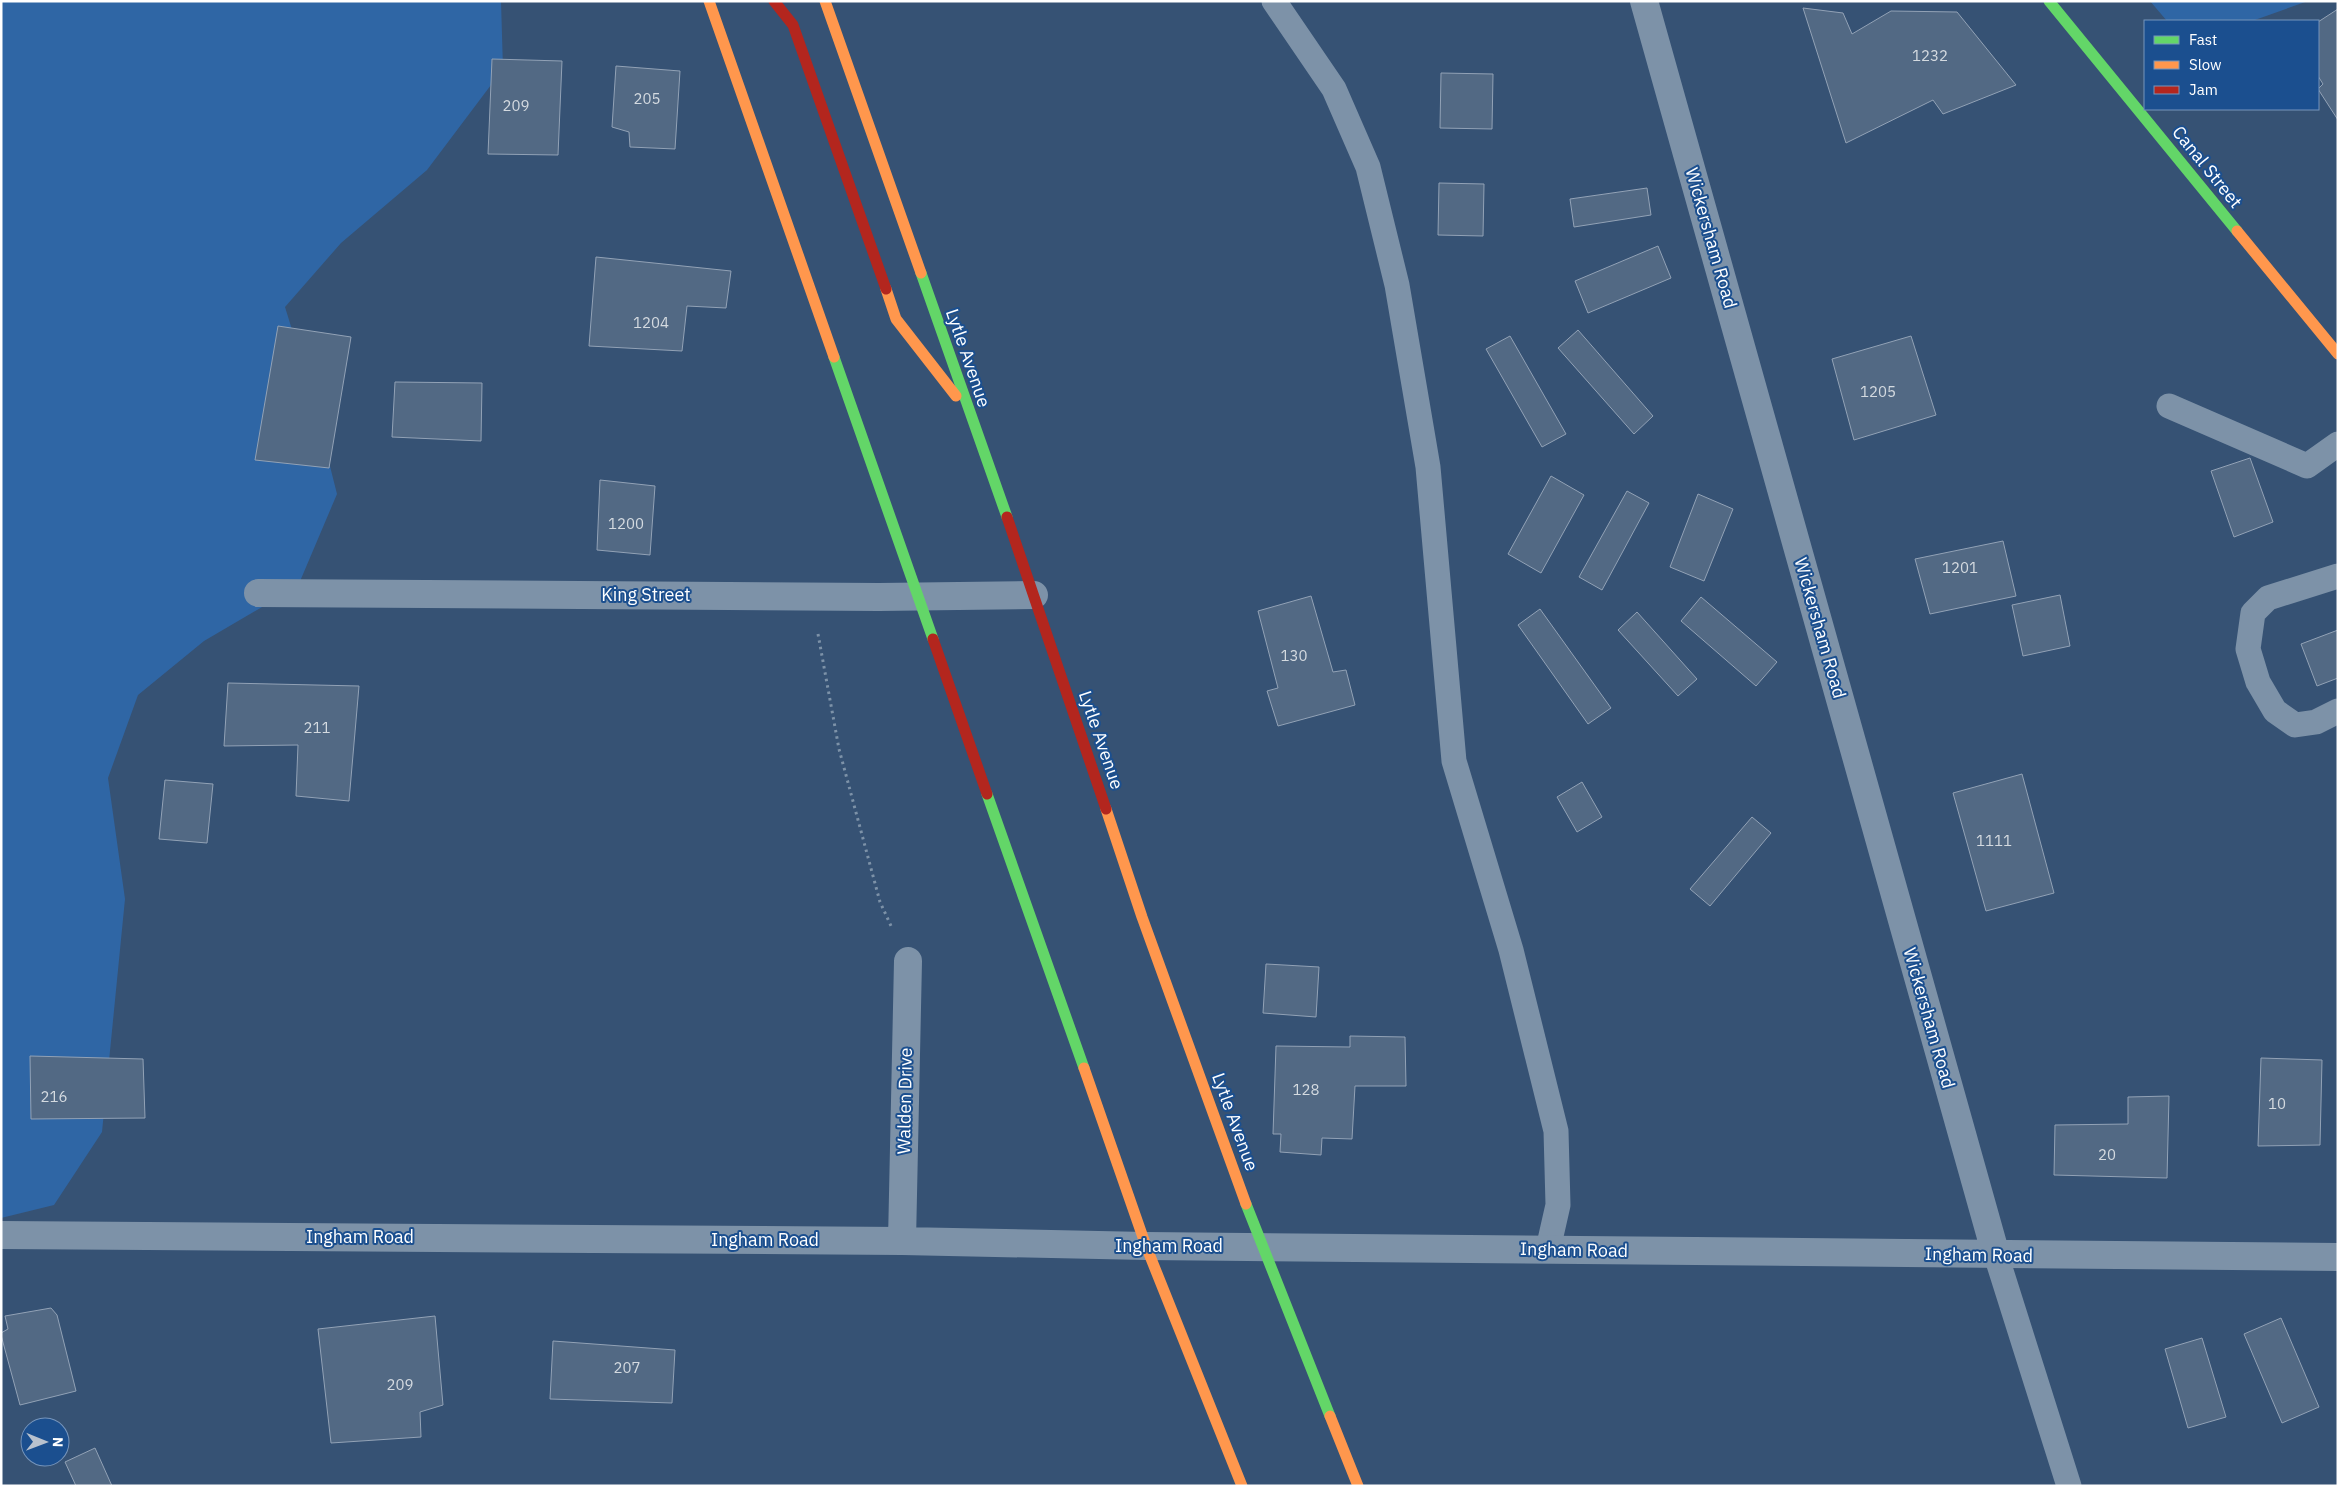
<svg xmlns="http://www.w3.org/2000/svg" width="2339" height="1487" font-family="'IBM Plex Sans',sans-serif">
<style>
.green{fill:#2f66a5}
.building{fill:#526984;stroke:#92a2b6}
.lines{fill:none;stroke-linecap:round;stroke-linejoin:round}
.path{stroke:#7d92a8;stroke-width:3;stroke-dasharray:2.5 4;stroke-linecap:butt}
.lane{stroke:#7d92a8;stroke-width:25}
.street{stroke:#7d92a8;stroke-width:28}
.fast{stroke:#63d668;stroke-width:11}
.slow{stroke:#ff974d;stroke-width:11}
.jam{stroke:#b3261e;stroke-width:11}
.labels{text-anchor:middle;stroke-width:4;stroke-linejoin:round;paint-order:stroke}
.number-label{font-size:15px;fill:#d4dae0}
.street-label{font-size:18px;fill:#fff;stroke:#1b4f8f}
</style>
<rect width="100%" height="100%" fill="#365274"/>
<path class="green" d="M1 1H501L503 69 427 170 341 243 285 307 311 391 337 494 298 586 204 641 138 695 108 778 125 899 102 1132 54 1205 1 1218Z
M2150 1H2308L2252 21H2167Z"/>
<path class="building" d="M1803 8 1843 13 1852 34 1891 11 1957 12 2016 85 1943 114 1933 100 1846 143Z
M2338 9V120L2318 89 2323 84 2318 76V22Z
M492 59 562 61 558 155 488 154Z
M616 66 680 71 675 149 630 147 629 132 612 127Z
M1441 73 1493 74 1492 129 1440 128Z
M1439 183 1484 184 1483 236 1438 235Z
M1647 188 1651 215 1574 227 1570 199Z
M1658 246 1671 278 1588 313 1575 281Z
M596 257 731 271 726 308 687 306 682 351 589 346Z
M278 326 351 337 329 468 255 460Z
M1578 330 1653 416 1634 434 1558 348Z
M1510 336 1566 434 1542 447 1486 349Z
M1911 336 1936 415 1854 440 1832 359Z
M395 382 482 383 481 441 392 437Z
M2250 458 2273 522 2234 537 2211 471Z
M1551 476 1584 495 1541 573 1508 554Z
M600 480 655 486 650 555 597 550Z
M1627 491 1649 503 1602 590 1579 577Z
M1698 494 1733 509 1704 581 1670 567Z
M2003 541 2016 596 1930 614 1915 559Z
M2060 595 2070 646 2023 656 2012 605Z
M1311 596 1333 672 1346 670 1355 705 1278 726 1267 691 1278 688 1258 611Z
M1701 597 1777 662 1756 686 1681 621Z
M1540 609 1611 708 1588 724 1518 625Z
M1637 612 1697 679 1678 696 1618 630Z
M2338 630V678L2317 686 2301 644Z
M228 683 359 686 349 801 296 796 298 745 224 746Z
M2022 774 2054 893 1986 911 1953 793Z
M165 780 213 784 207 843 159 839Z
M1582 782 1602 817 1577 832 1557 797Z
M1752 817 1771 833 1710 906 1690 889Z
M1266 964 1319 967 1316 1017 1263 1013Z
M1350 1036 1405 1037 1406 1086H1355L1352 1139 1322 1138 1321 1155 1280 1152 1281 1134H1273L1276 1046 1350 1047Z
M30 1056 143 1059 145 1118 31 1119Z
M2261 1058 2322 1060 2320 1145 2258 1146Z
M2169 1096 2167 1178 2054 1175 2055 1125 2128 1124V1097Z
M51 1308 57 1315 76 1391 20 1405 1 1335V1333L8 1329 5 1316Z
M435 1316 443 1405 420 1412 421 1437 331 1443 318 1329Z
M2281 1318 2319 1407 2282 1423 2244 1334Z
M2202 1338 2226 1417 2188 1428 2165 1349Z
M553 1341 675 1350 672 1403 550 1399Z
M95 1448 112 1486H76L65 1462Z"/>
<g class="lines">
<path class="path" d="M818 634 839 749 880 902 892 928"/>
<path class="lane" d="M1274 1 1334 89 1368 167 1397 285 1428 467 1454 761 1511 950 1556 1131 1558 1205 1548 1249
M2169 406 2307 466 2338 444
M2338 576 2268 598 2253 613 2248 649 2258 682 2275 711 2295 725 2316 722 2338 711
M1996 1255 2069 1486"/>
<path class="street" d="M1644 1 1996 1255
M258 593 879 597 1034 595
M1 1235 902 1241 1146 1246 2338 1257
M902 1241 908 961"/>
<path class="fast" d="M2049 1 2237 231
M921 273 1007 517
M834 357 933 639
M987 794 1084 1068
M1246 1204 1330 1416"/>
<path class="slow" d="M709 1 834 357
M825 1 921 273
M2237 231 2338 354
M886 289 896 319 956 396
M1106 809 1142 917 1246 1204
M1084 1068 1146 1246 1242 1486
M1330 1416 1358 1486"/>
<path class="jam" d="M774 1 793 25 886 289
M1007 517 1106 809
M933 639 987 794"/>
</g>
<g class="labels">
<g class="number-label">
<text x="1930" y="61">1232</text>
<text x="647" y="104">205</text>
<text x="516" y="111">209</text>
<text x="651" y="328">1204</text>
<text x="1878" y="397">1205</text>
<text x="626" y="529">1200</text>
<text x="1960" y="573">1201</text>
<text x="1294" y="661">130</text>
<text x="317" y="733">211</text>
<text x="1994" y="846">1111</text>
<text x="1306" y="1095">128</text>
<text x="54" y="1102">216</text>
<text x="2277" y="1109">10</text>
<text x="2107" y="1160">20</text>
<text x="627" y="1373">207</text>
<text x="400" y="1390">209</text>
</g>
<g class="street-label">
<text transform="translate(2207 167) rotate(51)" y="6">Canal Street</text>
<text transform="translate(1711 238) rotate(74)" y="6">Wickersham Road</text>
<text transform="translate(968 358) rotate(71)" y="6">Lytle Avenue</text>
<text x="646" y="601">King Street</text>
<text transform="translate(1820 628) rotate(74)" y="6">Wickersham Road</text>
<text transform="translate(1101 740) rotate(71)" y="6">Lytle Avenue</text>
<text transform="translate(1929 1018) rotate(74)" y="6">Wickersham Road</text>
<text transform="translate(905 1101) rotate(-89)" y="6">Walden Drive</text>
<text transform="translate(1235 1122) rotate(70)" y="6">Lytle Avenue</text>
<text x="360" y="1243">Ingham Road</text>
<text x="765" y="1246">Ingham Road</text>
<text x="1169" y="1252">Ingham Road</text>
<text transform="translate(1574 1250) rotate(1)" y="6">Ingham Road</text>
<text transform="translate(1979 1255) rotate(1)" y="6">Ingham Road</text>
</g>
</g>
<rect width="2339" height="1487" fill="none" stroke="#ffffff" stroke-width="5"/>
<rect x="2144" y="20" width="175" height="90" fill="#1b4f8f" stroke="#7695bc"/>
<rect x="2154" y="36" width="25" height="8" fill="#63d668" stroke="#7695bc"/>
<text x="2189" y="45" font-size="15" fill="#ffffff">Fast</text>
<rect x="2154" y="61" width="25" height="8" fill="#ff974d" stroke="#7695bc"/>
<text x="2189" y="70" font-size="15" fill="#ffffff">Slow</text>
<rect x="2154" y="86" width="25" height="8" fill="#b3261e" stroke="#7695bc"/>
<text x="2189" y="95" font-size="15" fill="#ffffff">Jam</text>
<g transform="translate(45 1442) rotate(91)"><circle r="24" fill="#1b4f8f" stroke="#7695bc"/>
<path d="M0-4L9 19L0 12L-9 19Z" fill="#b9c2ce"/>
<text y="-8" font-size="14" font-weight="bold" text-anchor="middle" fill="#ffffff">N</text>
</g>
</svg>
